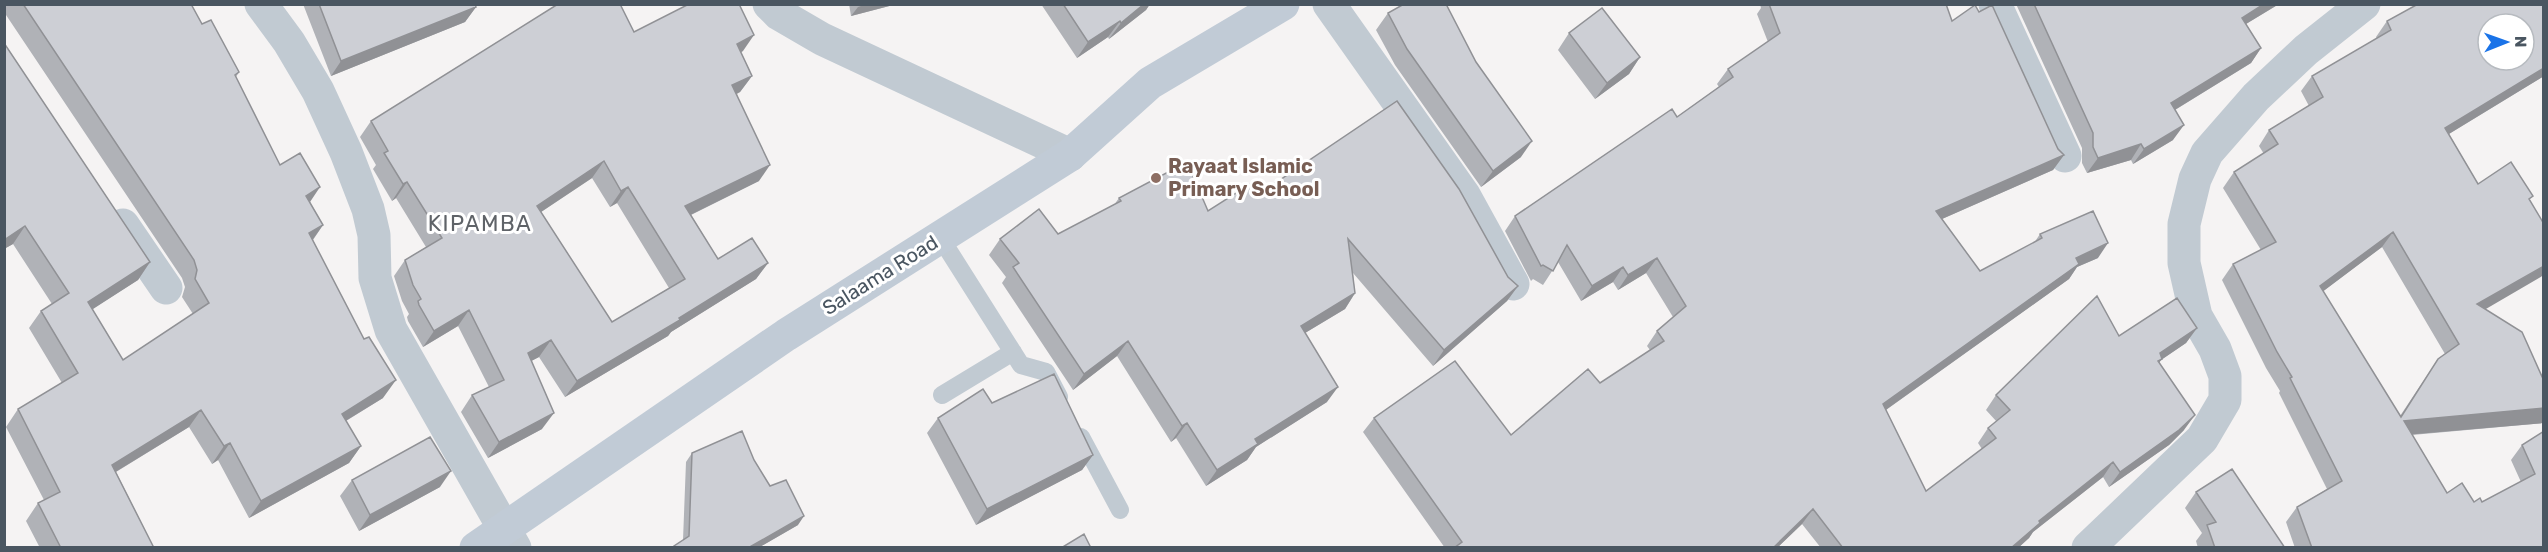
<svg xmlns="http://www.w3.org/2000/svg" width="2548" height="552" font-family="Rubik,sans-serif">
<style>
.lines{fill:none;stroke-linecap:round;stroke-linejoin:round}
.lane{stroke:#c1cad2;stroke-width:18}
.street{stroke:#c1cad2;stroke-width:33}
.secondary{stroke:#c1cbd6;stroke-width:33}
.wall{fill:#b0b2b7;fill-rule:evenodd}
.shaded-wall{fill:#909195}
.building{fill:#cdcfd5;stroke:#909195;stroke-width:1.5;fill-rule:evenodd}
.education-dot{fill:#8d6e63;stroke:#fff;stroke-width:2}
.labels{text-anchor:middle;stroke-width:6;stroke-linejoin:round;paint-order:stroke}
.education-label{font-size:20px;font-weight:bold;fill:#785e54;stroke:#fff;text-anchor:start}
.street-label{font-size:20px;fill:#4a5661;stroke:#fff}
.quarter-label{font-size:22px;letter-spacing:1.5px;fill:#5f6368;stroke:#fff}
</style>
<rect width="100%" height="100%" fill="#f5f3f3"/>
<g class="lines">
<path class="lane" d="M940 237 1021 365 1046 372 1059 397
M942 395 1013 352
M1081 437 1120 510"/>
<path class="street" d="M261 4 289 42 318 91 346 152 368 209 374 235 375 278 391 330 515 548
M769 4 779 14 822 39 1070 155
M1329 4 1464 195 1513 284
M1995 4 2065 156
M123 225 166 288
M2088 548 2202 439 2225 400V376L2215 349 2196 316 2184 263V224L2195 179 2207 153 2256 97 2306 50 2364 4"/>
<path class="secondary" d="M476 548 786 335 1070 155 1150 83 1283 4"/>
</g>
<path class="wall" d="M4 4H191L202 24 239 72 236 77 280 165 310 202 323 225 313 240 383 398 346 421 361 446 349 463 249 518 218 460 212 464 189 427 116 472 154 548H40L26 521 38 503 44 500 6 427 18 409 62 383 29 328 41 311 52 304 13 244 4 249V43L150 262 138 280 92 309 123 360 193 314 182 297 185 287 182 278 4 12Z
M303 4H475L476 7 465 22 331 76Z
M849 4H897L851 16Z
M1041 4H1150L1146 10 1109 39 1108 37 1077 58Z
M1760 4H1946L1952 21 2064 155 2053 170 1942 219 1980 271 2034 243 2040 234 2098 258 2077 267 2069 279 1886 410 1926 491 1982 449 1978 443 1988 428 1997 422 1986 410 1996 395 2119 336 2197 328 2186 343 2161 360 2159 363 2184 430 2169 445 2109 487 2103 477 2033 532 2029 538 2018 548H1821L1802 524 1777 548H1445L1363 432 1374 418 1511 435 1600 383 1650 350 1647 346 1657 331 1673 317 1646 273 1618 290 1613 282 1581 301 1558 262 1543 285 1533 279 1531 281 1505 231 1515 216 1677 117 1719 87 1717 84 1728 69 1768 42 1757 14 1761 8Z
M2016 4H2279L2246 24 2261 48 2251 63 2175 110 2173 140 2133 164 2131 160 2087 173 2082 163V148Z
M2544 4V76L2449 134 2478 184 2530 200 2485 309 2544 381V423L2412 435 2447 493 2474 502H2482L2521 482 2511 460 2522 445 2544 431V548H2295L2286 522 2297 507 2327 489 2279 393 2280 391 2266 368 2222 280 2233 264 2261 250 2223 188 2234 172 2264 154 2259 146 2269 130 2309 106 2301 91 2312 76 2377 39 2376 37 2387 21ZM2382 247 2445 354 2438 359 2400 416 2323 291Z
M1388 13 1521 157 1481 187 1395 65 1376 30Z
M634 32 743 51 741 52 752 76 740 92 737 94 759 181 691 215 718 259 768 263 756 279 671 332 668 336 565 397 539 357 531 361 542 429 488 458 461 412 472 395 489 387 458 326 423 347 408 321 407 317 409 314 402 301 394 276 405 260 426 247 396 198 392 201 373 169 376 165 360 137 371 121ZM592 178 610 207 617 203 669 288 612 322 541 212Z
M1569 33 1640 57 1629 74 1595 99 1558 50Z
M1265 190 1508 277 1518 286 1507 301 1433 366 1353 273 1355 293 1345 309 1305 333 1327 402 1256 447 1247 460 1206 486 1176 438 1171 442 1117 356 1073 390 1002 283 1006 277 989 255 1000 239 1058 234 1114 205 1119 198 1208 211Z
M992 403 1093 455 1082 470 976 525 927 433 938 418Z
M692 453 754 460 770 486 798 525 758 548H673L683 540 686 462Z
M352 480 440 487 359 531 340 496Z
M2196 492 2285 548H2198L2196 541 2202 533 2185 508Z"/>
<path class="shaded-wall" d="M867 4H897L851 16 858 7Z
M1144 4H1150L1146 10 1109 39 1121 23Z
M2264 4H2279L2231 33 2242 18Z
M476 7 465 22 331 76 341 61Z
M1120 21 1108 37 1077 58 1088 42Z
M754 35 743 51 726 60 737 44Z
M2261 48 2251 63 2160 119 2171 103Z
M1640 57 1629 74 1595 99 1607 83Z
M2544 68V76L2434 143 2445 128Z
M752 76 740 92 721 101 732 85Z
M2184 125 2173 140 2133 164 2144 149Z
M1532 141 1521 157 1481 187 1493 171Z
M2141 144 2131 160 2087 173 2098 158Z
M2064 155 2053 170 1926 226 1936 211Z
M604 161 592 178 526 222 537 206Z
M770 165 759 181 674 223 685 206Z
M407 182 396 198 392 201 403 184Z
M320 187 308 205 306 196Z
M628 187 617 203 610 207 621 191Z
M323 225 311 242 309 233Z
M25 226 13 244 4 249V240Z
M2393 232 2382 247 2309 302 2320 286Z
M2108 243 2098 258 2077 267 2069 279 1873 419 1883 404 2076 258Z
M1657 258 1646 273 1618 290 1628 275Z
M150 262 138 280 76 320 88 302Z
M768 263 756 279 671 332 668 336 565 397 577 381Z
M2544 266V275L2467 320 2477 304Z
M1623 267 1613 282 1581 301 1592 286Z
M1518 286 1507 301 1433 366 1444 350Z
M1355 293 1345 309 1290 342 1301 326Z
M469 310 458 326 423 347 434 331Z
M2197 328 2186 343 2161 360 2152 373 2160 353Z
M551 340 539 357 516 369 528 353Z
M1128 341 1117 356 1073 390 1084 374Z
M396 380 383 398 329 431 342 414Z
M1338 387 1327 402 1256 447 1247 460 1206 486 1217 470 1255 439Z
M2544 408V423L2393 436 2404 421Z
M201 410 189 427 99 482 112 465Z
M554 413 542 429 488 458 499 442Z
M2195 415 2184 430 2169 445 2109 487 2120 472Z
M1187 423 1176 438 1171 442 1182 426Z
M230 443 218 460 212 464 224 446Z
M361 446 349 463 249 518 261 501Z
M1093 455 1082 470 976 525 987 509Z
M2113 462 2103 477 2033 532 2029 538 2018 548H2011L2039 521Z
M451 471 440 487 359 531 370 515Z
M1813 509 1802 524 1777 548H1773Z
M804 516 798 525 758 548H748Z"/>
<path class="building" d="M23 4H191L202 24 211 20 239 72 235 75 280 165 300 153 320 187 306 196 323 225 309 233 364 339 369 337 396 380 342 414 361 446 261 501 230 443 224 446 201 410 112 465 154 548H61L38 503 60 492 18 409 78 373 41 311 69 293 25 226 4 240V43L150 262 88 302 123 360 209 303 195 279 197 270 194 260Z
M319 4H475L476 7 341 61Z
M558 4H620L634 32 689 4H739L754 35 737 44 752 76 732 85 770 165 685 206 718 259 752 238 768 263 679 318 680 320 577 381 551 340 528 353 554 413 499 442 472 395 504 380 469 310 434 331 419 305 418 301 421 299 413 285 405 260 442 238 407 182 403 184 384 153 388 151 371 121ZM604 161 621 191 628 187 685 279 612 322 537 206Z
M1063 4H1144L1121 23 1120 21 1088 42Z
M1404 4H1446L1476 62 1532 141 1493 171 1407 49 1388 13Z
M1769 4H1946L1952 21 1975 5 1979 12 1992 5 2058 149 2064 155 1936 211 1980 271 2042 238 2040 234 2093 211 2108 243 2076 258 2079 264 1883 404 1926 491 1996 438 1988 428 2010 410 1996 395 2097 296 2119 336 2177 298 2197 328 2160 353 2162 359 2158 361 2195 415 2179 430 2120 472 2113 462 2039 521 2040 523 2011 548H1843L1813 509 1773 548H1454L1462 542 1374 418 1455 361 1511 435 1588 369 1600 383 1664 341 1657 331 1686 306 1657 258 1628 275 1623 267 1592 286 1567 245 1553 271 1543 265 1541 266 1515 216 1672 109 1677 117 1733 77 1728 69 1780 33Z
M2034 4H2264L2242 18 2261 48 2171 103 2184 125 2144 149 2141 144 2098 158 2093 147V133Z
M2418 4H2544V68L2445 128 2478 184 2511 162 2533 196 2529 199 2544 224V266L2477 304 2522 332 2544 381V408L2404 421 2447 493 2462 483 2474 502 2480 498 2482 502 2535 474 2522 445 2544 431V548H2312L2297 507 2342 481 2290 378 2292 377 2277 352 2233 264 2276 242 2234 172 2278 144 2269 130 2323 97 2312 76 2391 30 2387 21ZM2488 24H2524V60H2488ZM2393 232 2459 344 2438 359 2401 417 2320 286Z
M1602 8 1640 57 1607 83 1569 33Z
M1397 101 1459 189 1508 277 1518 286 1444 350 1348 239 1355 293 1301 326 1338 387 1255 439 1258 444 1217 470 1187 423 1182 426 1128 341 1084 374 1013 267 1019 263 1000 239 1039 209 1058 234 1121 201 1119 198 1187 162 1208 211 1258 179 1265 190Z
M1054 374 1093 455 987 509 938 418 983 389 992 403Z
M742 431 754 460 770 486 786 480 804 516 748 548H675L674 546 689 536 692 453Z
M430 437 451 471 370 515 352 480Z
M2232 469 2285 548H2215L2207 525 2216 522 2196 492Z
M1084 534 1091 548H1061Z"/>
<circle class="education-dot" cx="1156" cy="178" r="6"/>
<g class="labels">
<g class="education-label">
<text x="1168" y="173">Rayaat Islamic<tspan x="1168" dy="23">Primary School</tspan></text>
</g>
<g class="street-label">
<text transform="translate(880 275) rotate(-32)" y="7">Salaama Road</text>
</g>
<g class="quarter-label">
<text x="480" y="231">KIPAMBA</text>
</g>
</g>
<rect width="2548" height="552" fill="none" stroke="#4a5661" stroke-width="12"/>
<g transform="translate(2506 42) rotate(89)"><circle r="28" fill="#ffffff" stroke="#b7bbc0" stroke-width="1.5"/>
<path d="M0-4.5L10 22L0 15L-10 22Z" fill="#1a73e8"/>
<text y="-9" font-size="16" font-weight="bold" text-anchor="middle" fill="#4a5661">N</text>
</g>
</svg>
